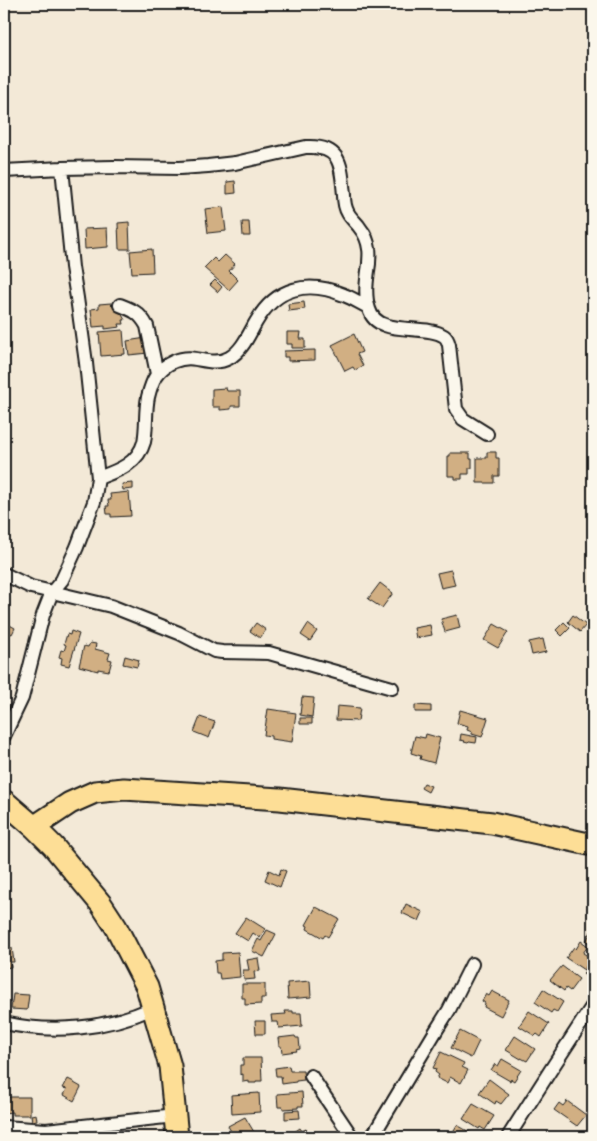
<svg xmlns="http://www.w3.org/2000/svg" width="597" height="1141" font-family="'Architects Daughter',sans-serif">
<style>
.building{fill:#d1af83;stroke:#1c1c1c}
.lines{fill:none;stroke-linecap:round;stroke-linejoin:round}
.street-casing{stroke:#1c1c1c;stroke-width:16}
.primary-casing{stroke:#1c1c1c;stroke-width:25}
.street{stroke:#fbf7ec;stroke-width:12}
.primary{stroke:#fdde96;stroke-width:21}
</style>
<rect width="100%" height="100%" fill="#f3e9d7"/>
<filter id="ink" filterUnits="userSpaceOnUse"><feTurbulence type="fractalNoise" baseFrequency=".02" numOctaves="2"/><feDisplacementMap in="SourceGraphic" scale="10" xChannelSelector="R" yChannelSelector="G"/><feConvolveMatrix kernelMatrix="1 2 1 2 8 2 1 2 1" color-interpolation-filters="sRGB"/></filter>
<g filter="url(#ink)">
<path class="building" d="M235 181 236 193 227 194V182Z
M223 207 226 231 208 233 205 209Z
M129 222 130 249H119L118 223Z
M242 222H249L250 236H243Z
M107 228 108 247 85 249 84 229Z
M152 249 153 272 132 273 130 251Z
M225 255 235 264 229 271 238 280 229 290 204 268 214 258 218 262Z
M215 280 222 287 218 292 210 285Z
M304 302 305 309 289 311 288 304Z
M111 303 112 306H117L125 320H123L124 324H119L120 327 105 329V326L93 327 91 309 99 308V304Z
M123 330 125 354 101 356 99 332Z
M287 332H301L300 339H305V348H292V344H287Z
M354 334 362 352 357 354 363 366 355 370 353 367 345 371 332 345Z
M146 338 148 353 129 355 127 341Z
M315 350V360L288 361V357H284V351Z
M226 388 227 391H240V406H231V409L220 410V407H212V389Z
M487 452H496V458H499V476H494V483H477V458H487Z
M450 453H470V459H472V468H469V474H462V479H455V476H448V456H450Z
M133 483V489L123 490 122 484Z
M129 492 131 516 111 517V514H107L106 506H109L108 500H111L110 494Z
M451 570 455 585 441 588 437 573Z
M380 583 393 593 382 608 368 599Z
M457 615 460 628 445 632 441 619Z
M573 615 586 625 580 632 568 622Z
M4 622 15 628 12 634 9 633 6 639 9 640 4 652Z
M564 622 570 628 562 636 556 630Z
M256 623 266 630 260 638 250 631Z
M308 624 317 631 310 641 301 635Z
M494 624 508 632 498 648 484 640Z
M430 625 432 635 416 638 414 628Z
M71 631 79 634 69 666 61 664 62 658 59 657 61 650 64 651 66 645 64 644 67 634 70 635Z
M543 639 546 652 532 655 529 642Z
M90 643 96 644 95 649 110 653 108 659 112 660 109 671 98 669V671L79 666 84 646 88 647Z
M125 656 139 660 137 667 123 664Z
M302 697 314 698 312 717 300 715Z
M415 705 431 706V712H415Z
M337 706 360 708 358 721 336 720Z
M268 709 296 713 292 742 271 739V736L264 735Z
M460 710 488 718 482 737 472 734V732L467 730 468 726 457 723Z
M200 717 215 722 209 738 194 732Z
M300 718H312V724H300Z
M426 734 440 738 434 763 420 759 421 756 411 753 415 736 425 738Z
M461 734 477 737 476 743 469 742 468 743 464 742 465 741 460 740Z
M424 783 431 786 428 792 421 788Z
M281 869 286 871 280 887 265 880 269 870 279 875Z
M406 904 423 912 419 921 402 913Z
M316 907 339 919 328 937 325 935 323 938 307 929 308 926 306 925Z
M246 917 265 929 260 938 253 933 248 941 235 933Z
M593 928V946L586 941Z
M267 930 276 934 264 957 252 951 258 939 261 941Z
M581 941 588 946 583 953 591 958 584 970 566 958 574 947 576 949Z
M12 948 14 962H10L11 967 4 968V949Z
M238 952 240 977 220 979 219 973H216L215 961 222 960V953Z
M258 958 260 971 254 972 255 979 244 980 243 970H249L247 960Z
M590 963 593 965V981L583 974Z
M562 966 579 979 570 991 566 988 564 991 550 980Z
M310 981 311 997 288 999 287 983Z
M242 984H265V998H261V1004L245 1005V998H242Z
M543 989 563 1002 557 1012 553 1010 551 1013 535 1002Z
M492 991 509 1000 501 1016 484 1007 485 1003 482 1001 486 994 489 996Z
M13 994 29 995 27 1010 11 1009Z
M285 1011H293V1013H301L302 1026 279 1028 278 1022H272L271 1015 286 1014Z
M529 1011 549 1024 541 1037 537 1034 535 1036 519 1026Z
M255 1021H265V1034H256Z
M460 1031 479 1041 471 1058 451 1048Z
M295 1036 296 1038H299L300 1049 296 1050 297 1051 282 1053 281 1046H279L278 1038Z
M515 1036 535 1049 527 1061 521 1058V1059L506 1050Z
M441 1052 464 1063 462 1067 468 1070 461 1083 450 1077 447 1083 437 1078 439 1075 435 1072 436 1069 433 1068Z
M243 1058H261L262 1081H256V1083H249V1081L243 1082V1074L240 1075V1065H243Z
M502 1059 521 1070 514 1081 511 1079 510 1081 491 1070 495 1064 498 1066Z
M289 1066 290 1071H303L304 1080 296 1081V1082L282 1084 281 1076H276L275 1068Z
M68 1079 74 1082V1083L81 1087 74 1101 64 1095 67 1089 63 1088Z
M489 1079 509 1094 501 1104 496 1101 495 1104 479 1093Z
M302 1092 303 1106H298V1108L283 1109V1107H278L277 1094Z
M259 1093 260 1112 232 1114 231 1095Z
M11 1097H30V1115H12V1112L4 1113V1098Z
M567 1101 586 1115 577 1126 554 1110 559 1103 563 1106Z
M473 1104 494 1116 485 1130 480 1127 479 1129 463 1119Z
M299 1110 300 1118 285 1119V1111Z
M36 1114 37 1120 32 1121 31 1115Z
M245 1117 257 1137H229L233 1135 228 1126Z
M457 1125 478 1137H450Z
M300 1128 302 1131 306 1129 312 1137H287Z"/>
<g class="lines">
<defs>
<path id="street" d="M4 171 62 168 114 167 180 168 208 166 235 163 306 147C342 145 341 166 344 195 344 201 345 208 348 213 351 219 357 223 360 228 365 234 368 241 369 249 370 253 369 259 369 264 367 278 364 295 369 309 377 338 425 323 444 336 447 338 448 341 449 345L456 409 463 419 487 434
M120 305C133 310 140 313 147 326L157 374
M98 478C117 471 138 464 144 442 147 427 145 411 148 397 150 389 152 382 156 376 165 363 181 356 196 359 207 361 218 364 229 358 242 351 249 334 256 322 276 287 308 280 344 295 352 298 360 303 368 307
M4 574 31 587 111 606 179 633 214 651 222 652 269 653 392 688
M4 736 22 698 43 615 52 592 62 580 77 547 94 502 98 478 86 363 77 298 72 267 62 168
M4 1023C54 1034 106 1029 153 1008
M311 1076 352 1137
M4 1127 46 1130 175 1116
M372 1137 437 1029 449 1010 472 964
M508 1137 550 1071 593 1005"/>
<path id="primary" d="M4 801 34 827 53 846 101 904 116 927 147 987 170 1066 177 1137
M34 827 70 803 95 792 124 789 280 799 492 823 593 845"/>
</defs>
<use href="#street" class="street-casing"/>
<use href="#primary" class="primary-casing"/>
<use href="#street" class="street"/>
<use href="#primary" class="primary"/>
</g>
</g>
<rect width="597" height="1141" fill="none" stroke="#fbf7ec" stroke-width="20"/>
<rect x="10" y="10" width="577" height="1121" fill="none" stroke="#1c1c1c" stroke-width="2" filter="url(#ink)"/>
</svg>
